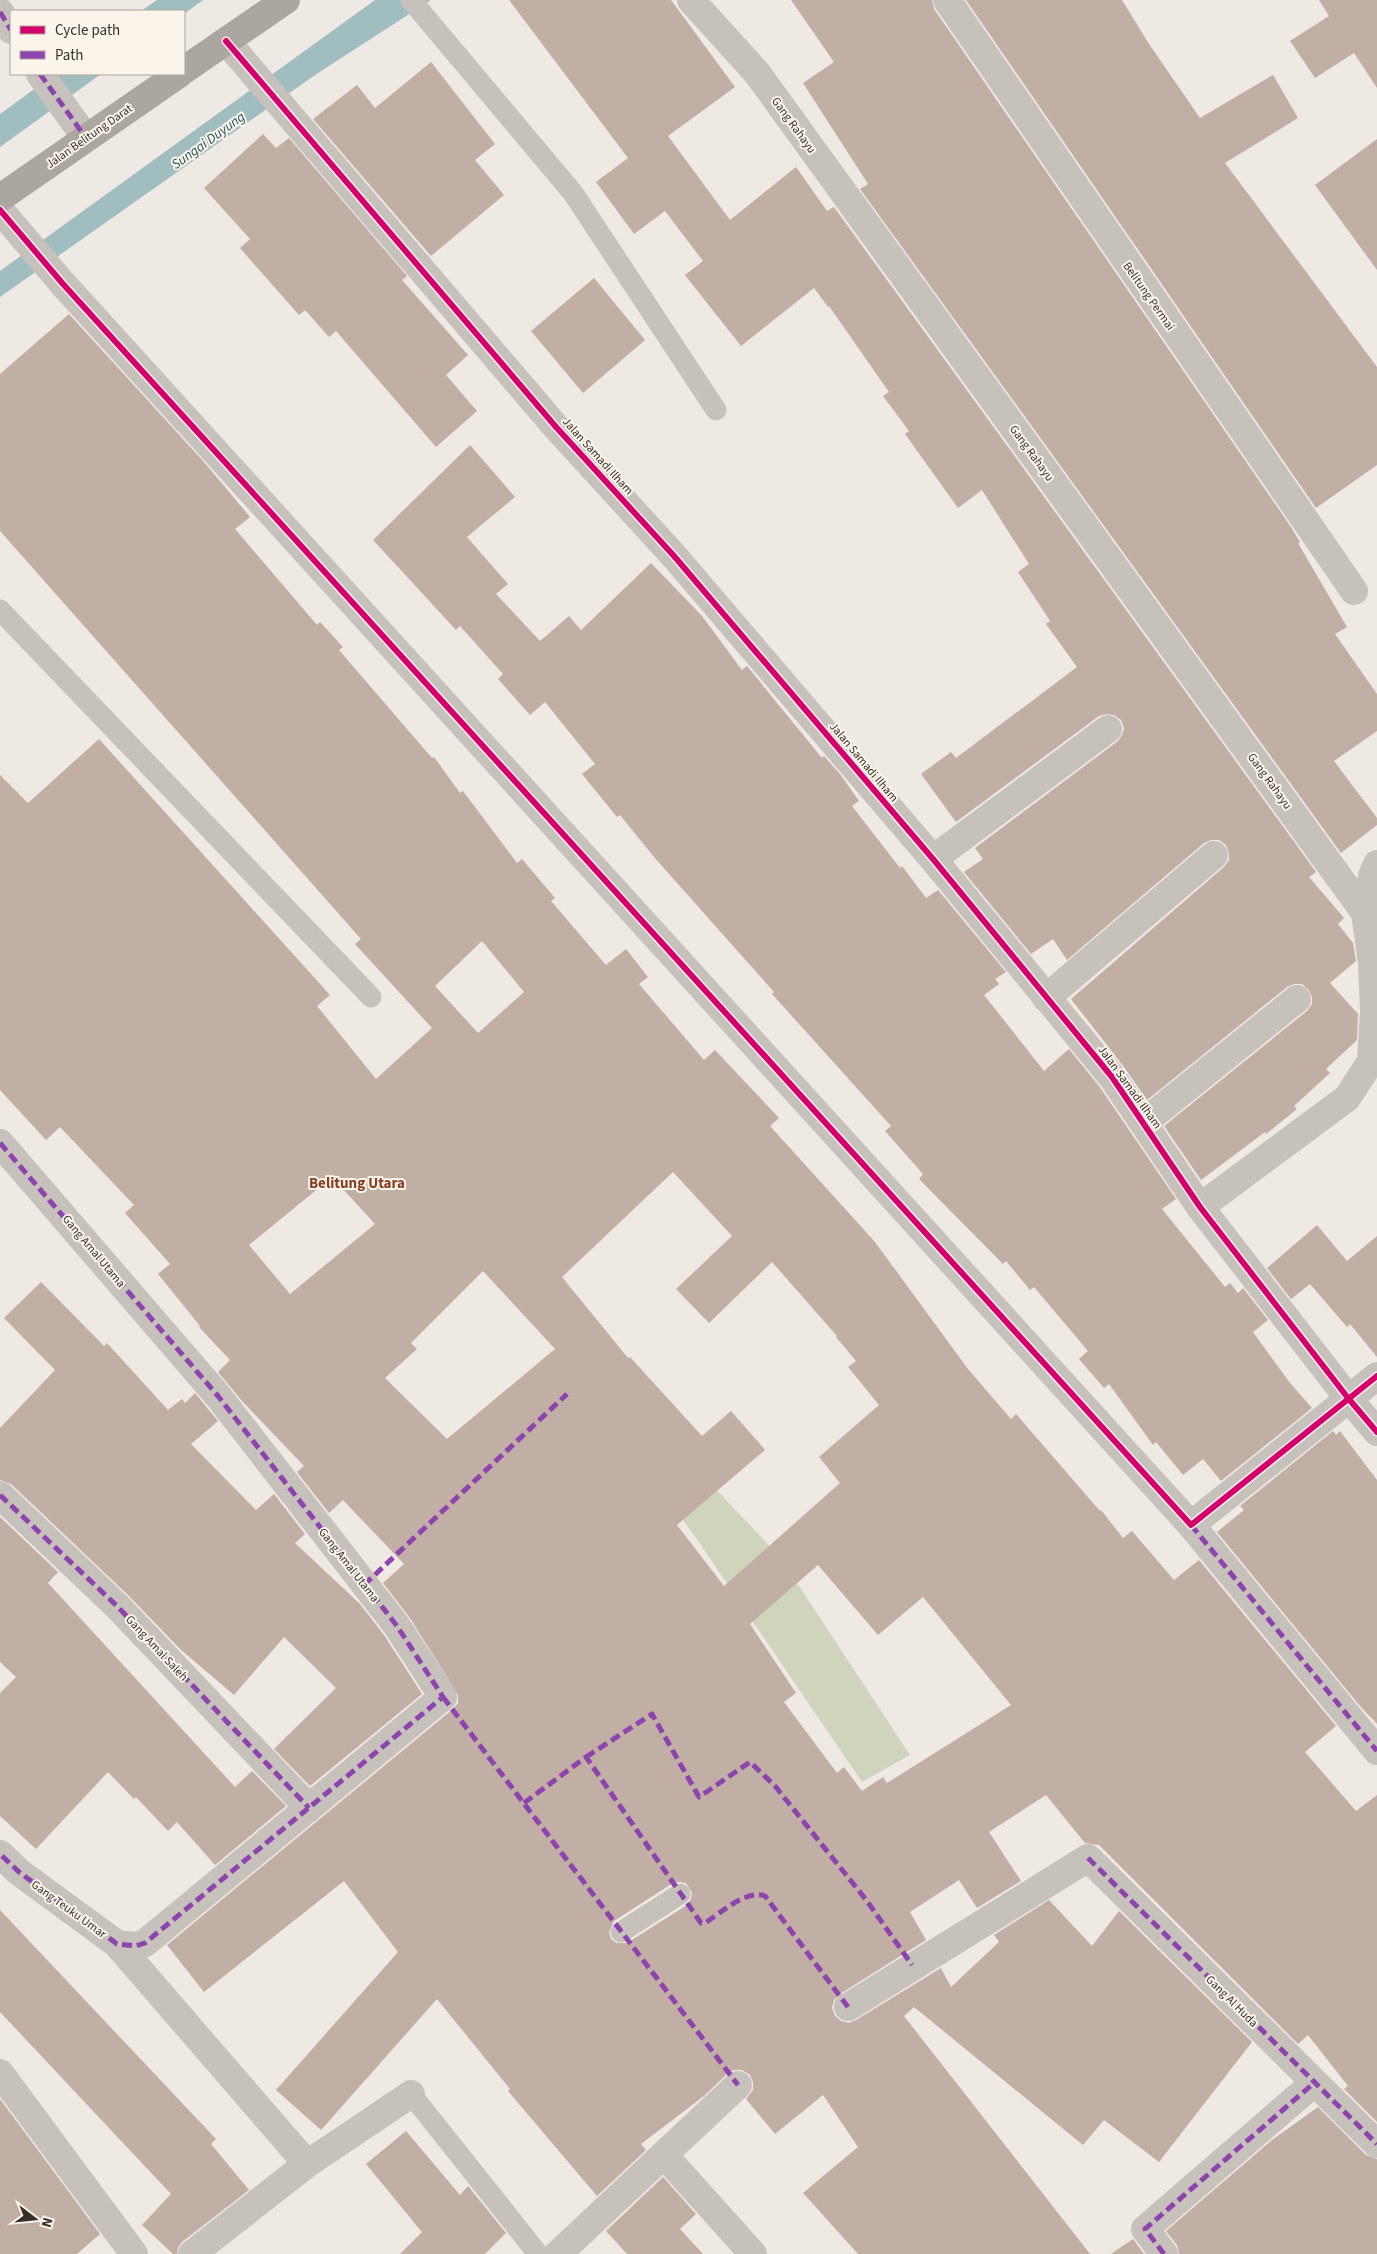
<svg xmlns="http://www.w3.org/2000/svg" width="1377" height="2254" font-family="'Source Sans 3',sans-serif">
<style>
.green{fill:#cfd4bd}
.water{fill:#a0bebf}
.building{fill:#c1aea5;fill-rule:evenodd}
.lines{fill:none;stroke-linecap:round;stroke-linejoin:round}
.lane{stroke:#c7c1bc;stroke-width:21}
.street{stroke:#c7c1bc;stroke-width:28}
.primary{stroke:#aca6a1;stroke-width:28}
.quiet{stroke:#8e44ad;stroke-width:5;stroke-dasharray:10 5;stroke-linecap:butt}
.cycleway-casing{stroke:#faf4eb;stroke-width:9}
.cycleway{stroke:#d6006c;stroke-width:6}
.labels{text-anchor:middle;stroke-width:4;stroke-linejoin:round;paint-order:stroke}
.street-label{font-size:12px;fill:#382f2a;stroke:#faf4eb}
.water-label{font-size:14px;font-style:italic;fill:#1f545a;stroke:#faf4eb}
.quarter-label{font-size:15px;font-weight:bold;fill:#873f24;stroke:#faf4eb}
</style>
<rect width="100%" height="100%" fill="#eee9e3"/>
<path class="green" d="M618 1386 780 1557 910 1755 862 1782 694 1535 595 1399Z"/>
<path class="water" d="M157 0H203L184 14V11H141Z
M375 0H431L315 75 0 297V271Z
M55 74H101L0 147V114Z"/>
<path class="building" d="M509 0H671L735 87 668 136 730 220 796 167 827 211 834 207 1316 872 1309 877 1344 918 1338 924 1353 943 1356 961 1330 983 1358 1014 1357 1040 1326 1069 1330 1073 1294 1106 1297 1109 1266 1134 1265 1132 1201 1180 1164 1126 1307 1011 1312 1004V997L1309 990 1302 984H1294L1287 987 1147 1100 1124 1067 1071 999 1224 867 1229 860V853L1226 845 1219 840H1211L1204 843 1067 960 1053 939 1031 954 964 872 983 859 975 848 1118 741 1122 735 1124 728 1121 720 1114 715 1106 714 1099 716 956 822 921 774 951 752 956 758 1077 667 1046 624 1050 621 1018 572 1029 564 982 490 958 508 905 434 909 431 883 396 889 392 829 306 828 307 814 288 741 346 685 275 703 261 665 211 634 234 596 182 628 158Z
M791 0H932L934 9 1291 527 1300 542 1298 543 1347 627 1335 634 1377 694V731L1334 761 1377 818V825L1341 853 860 189 868 184 803 83 834 62Z
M966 0H1122L1149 44 1200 118 1273 75 1298 118 1225 163 1377 367V465L1316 508Z
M1319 0H1377V88L1354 53 1315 78 1290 41 1329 16Z
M431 62 495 144 475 160 504 195 431 256 313 119 357 85 375 108Z
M263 134 276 148 289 138 407 276 402 280 468 355 446 375 477 411 436 447 336 331 329 337 305 310 299 315 240 248 250 239 204 188Z
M1377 139V270L1315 185Z
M594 278 645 340 583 393 531 331Z
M69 314 204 462 250 517 235 529 317 625 320 622 343 647 339 650 432 758 434 757 460 793 463 791 517 863 522 859 555 898 551 901 606 965 626 949 648 977 639 984 704 1060 715 1050 779 1118 770 1126 875 1242 968 1369 1011 1419 1016 1414 1100 1511 1101 1510 1123 1538 1132 1531 1174 1580 1199 1560 1336 1726 1305 1752 1356 1811 1377 1795V2122L1344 2089 1348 2086 1308 2035 1298 2044 1099 1845 1085 1843 1046 1795 989 1832 1021 1881 977 1908 959 1880 910 1912 926 1940 840 1994 834 2000 832 2008 835 2016 841 2021 849 2023 856 2020 941 1968 951 1987 999 1942 994 1935 1049 1900 1092 1946 1119 1911 1252 2042 1159 2162 1104 2120 1083 2145 914 2007 904 2016 1090 2254H858L803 2193 858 2147 823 2095 775 2134 746 2099 753 2090V2082L750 2075 742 2070H734L727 2074 704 2096 641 2144 646 2150 597 2196 508 2091 510 2089 437 1999 321 2130 276 2090 398 1952 344 1881 204 1992 167 1945 453 1709 458 1703V1695L410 1618 383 1583 404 1564 343 1500 329 1513 297 1472 304 1466 242 1401 218 1372 230 1360 199 1327 200 1326 158 1274 170 1264 125 1213 134 1205 60 1127 46 1140 0 1090V775L28 803 99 739 330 995 317 1006 376 1079 432 1028 355 944 361 939 0 531V374ZM482 941 524 992 478 1033 435 986ZM673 1172 732 1236 676 1289 709 1323 772 1262 837 1336 836 1337 856 1361 848 1367 879 1405 819 1457 840 1483 724 1586 677 1525 765 1450 731 1411 702 1436 630 1357 628 1358 562 1277ZM332 1177 375 1224 290 1294 249 1245ZM483 1271 555 1349 447 1439 385 1378 417 1349 411 1343ZM818 1565 878 1635 923 1597 1011 1705 887 1783 883 1777 862 1791 844 1767 837 1773 784 1702 796 1693 750 1624ZM680 1882 686 1883 692 1893 691 1899 687 1905 627 1943H616L611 1939 609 1932 614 1921 673 1883Z
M470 445 515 497 467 537 508 584 496 594 540 641 569 616 581 630 651 563 702 616 742 670 747 666 822 758 824 756 840 774 859 801 852 806 900 868 902 866 926 898 938 890 1006 972 995 979 999 984 984 995 1044 1071 1069 1049 1099 1086 1176 1199 1162 1209 1225 1287 1230 1283 1238 1293 1243 1288 1268 1320 1253 1332 1290 1383 1312 1408 1221 1481 1203 1459 1183 1475 1156 1442 1153 1445 1109 1384 1104 1388 1079 1359 1088 1351 1034 1287 1030 1290 1006 1261 1003 1264 919 1179 923 1174 885 1131 891 1126 772 994 774 992 654 857 620 815 617 817 582 774 595 764 545 702 530 715 498 679 503 674 460 626 456 630 373 540Z
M1317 1225 1347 1261 1377 1236V1357L1350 1324 1347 1327 1310 1284 1291 1299 1267 1268Z
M41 1282 104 1346 107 1343 168 1410 182 1399 185 1403 195 1393 218 1421 191 1444 256 1510 274 1494 305 1534 295 1543 360 1604 384 1635 422 1694 310 1786 274 1749 336 1688 284 1637 234 1695 180 1649 129 1596 11 1484 0 1480V1428L55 1370 4 1318Z
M1333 1431 1336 1435 1340 1431 1377 1480V1724L1360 1706 1217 1532 1244 1510 1240 1506Z
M0 1517 58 1572 48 1583 235 1787 252 1771 286 1806 215 1865 177 1822 168 1831 136 1797 134 1799 108 1772 36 1849 0 1816V1693L16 1677 0 1662Z
M0 1910 216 2139 211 2144 249 2190 182 2242 178 2248 177 2254H173L142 2225 171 2194 0 2012Z
M0 2099 100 2234 77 2254H0Z
M1318 2107 1366 2155 1377 2159V2254H1179L1177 2245 1166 2231 1272 2140Z
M406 2131 460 2195 468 2186 506 2233 485 2254H400L422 2232 366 2164Z
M663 2177 696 2214 680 2229 703 2254H627L606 2231Z
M1133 2239 1144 2254H1111Z"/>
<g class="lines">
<path class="lane" d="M411 0 573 193 716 410
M0 610 371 997
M621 1932 680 1894
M411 2094 538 2254"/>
<path class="street" d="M691 0 757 73 1365 913
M947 0 1354 591
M0 12 11 30
M226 41 556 427 674 556 933 859 1112 1077 1200 1207 1348 1398 1377 1432
M40 74 86 138
M0 210 63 284 1191 1525 1377 1376
M933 859 1108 729
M1046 998 1214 855
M1143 1123 1297 999
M0 1143 218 1396 397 1626 443 1697 145 1943 136 1946 117 1944 19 1872 0 1854
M1200 1207 1347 1098 1371 1061 1374 1011 1372 963 1365 913 1372 876 1377 864
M0 1495 118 1607 309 1808
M1191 1525 1377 1751
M117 1944 307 2164 192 2254
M848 2007 1088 1858 1377 2144
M0 2073 134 2254
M664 2155 753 2254
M307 2164 411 2094
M558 2254 738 2085
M1164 2254 1145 2229 1314 2083"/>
<path class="primary" d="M184 70 286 0
M0 198 179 74"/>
<path class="quiet" d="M0 12 11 30
M40 74 86 138
M0 1143 218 1396 397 1626 443 1697 145 1943 136 1946 117 1944 19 1872 0 1854
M0 1495 118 1607 309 1808
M1191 1525 1377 1751
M364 1585 567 1394
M443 1697 738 2085
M586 1757 652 1714 699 1797 750 1762 775 1786 867 1901 912 1965
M524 1803 586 1757 701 1923H705C721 1913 746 1889 765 1896L848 2007
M1088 1858 1377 2144
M1164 2254 1145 2229 1314 2083"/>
<defs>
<path id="cycleway" d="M226 41 556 427 674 556 933 859 1112 1077 1200 1207 1348 1398 1377 1432
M0 210 63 284 1191 1525 1377 1376"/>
</defs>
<use href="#cycleway" class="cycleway-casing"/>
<use href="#cycleway" class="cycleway"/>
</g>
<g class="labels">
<g class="street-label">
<text transform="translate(794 125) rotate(54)" y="4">Gang Rahayu</text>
<text transform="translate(89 136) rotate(-35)" y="4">Jalan Belitung Darat</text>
<text transform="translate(1149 296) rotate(55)" y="4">Belitung Permai</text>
<text transform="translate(1032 453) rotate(54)" y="4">Gang Rahayu</text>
<text transform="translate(598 456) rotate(48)" y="4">Jalan Samadi Ilham</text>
<text transform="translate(864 762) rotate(50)" y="4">Jalan Samadi Ilham</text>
<text transform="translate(1270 781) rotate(54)" y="4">Gang Rahayu</text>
<text transform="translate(1130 1087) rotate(54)" y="4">Jalan Samadi Ilham</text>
<text transform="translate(94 1251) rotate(50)" y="4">Gang Amal Utama</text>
<text transform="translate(349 1565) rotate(52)" y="4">Gang Amal Utama</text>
<text transform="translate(157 1648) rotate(47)" y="4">Gang Amal Saleh</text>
<text transform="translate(69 1909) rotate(36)" y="4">Gang Teuku Umar</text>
<text transform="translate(1232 2001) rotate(45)" y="4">Gang Al Huda</text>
</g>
<g class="water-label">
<text transform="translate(208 140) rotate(-36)" y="5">Sungai Duyung</text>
</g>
<g class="quarter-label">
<text x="357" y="1188">Belitung Utara</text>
</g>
</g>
<rect x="10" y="10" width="175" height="65" fill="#faf4eb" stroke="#aca59e"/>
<rect x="20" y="26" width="25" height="8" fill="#d6006c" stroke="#aca59e"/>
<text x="55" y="35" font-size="15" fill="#382f2a">Cycle path</text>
<rect x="20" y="51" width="25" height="8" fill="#8e44ad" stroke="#aca59e"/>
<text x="55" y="60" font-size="15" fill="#382f2a">Path</text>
<g transform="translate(35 2219) rotate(106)" stroke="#faf4eb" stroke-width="4" paint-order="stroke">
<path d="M0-4L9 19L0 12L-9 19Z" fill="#382f2a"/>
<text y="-8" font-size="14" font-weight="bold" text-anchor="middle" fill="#382f2a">N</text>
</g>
</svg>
